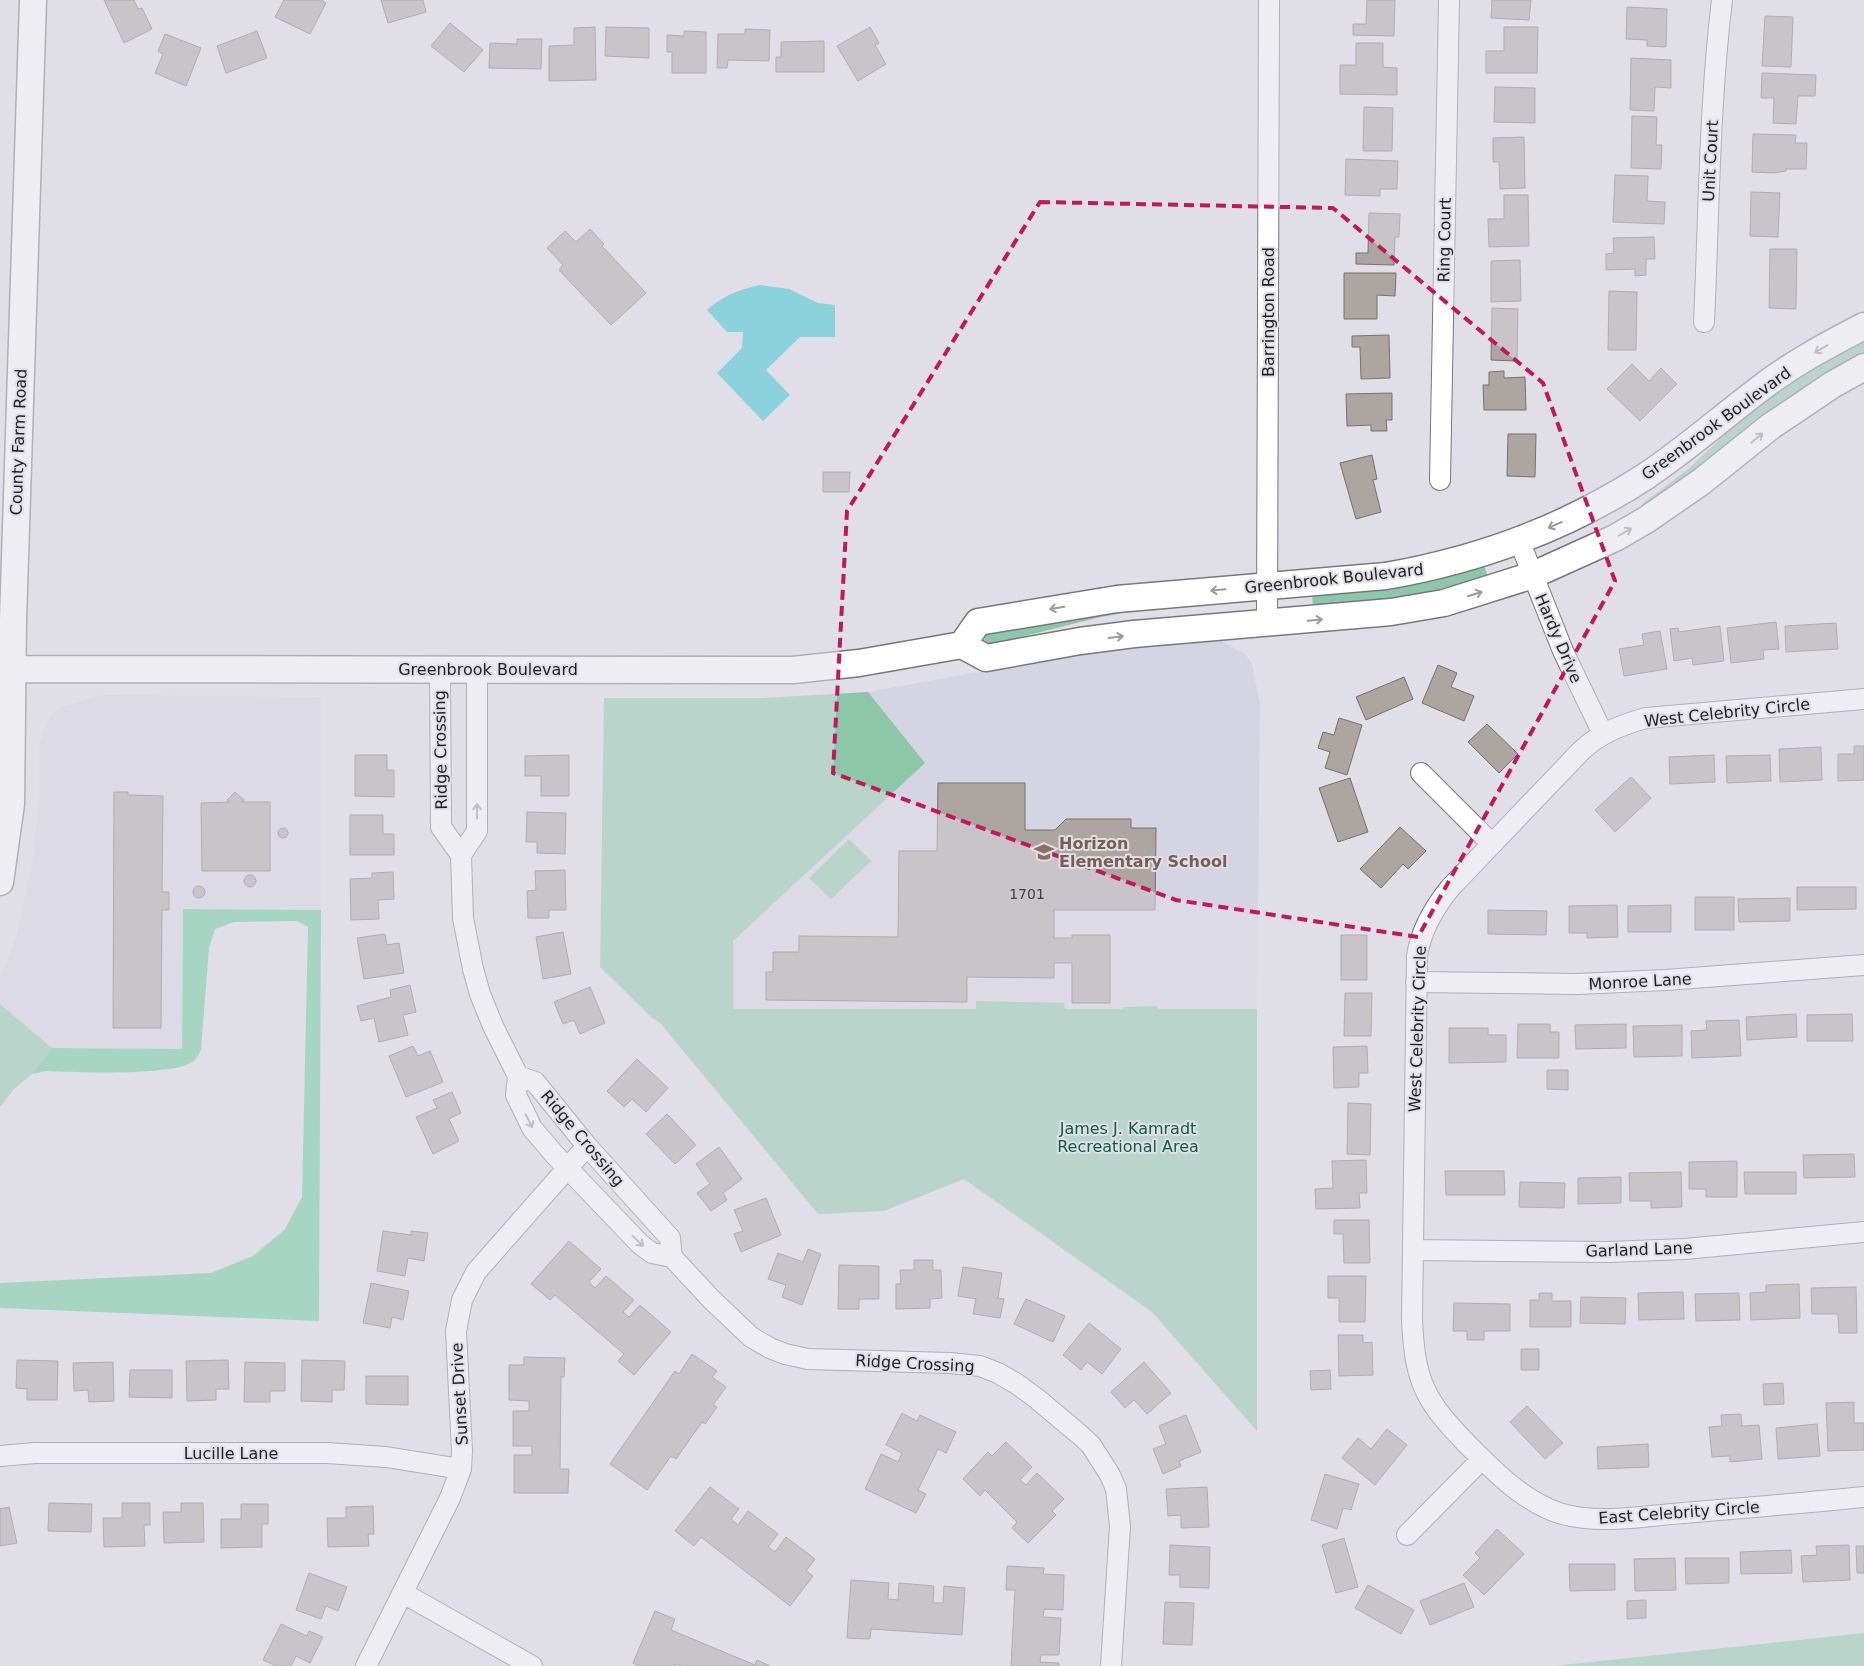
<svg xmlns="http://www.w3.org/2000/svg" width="1864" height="1666" font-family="'DejaVu Sans',sans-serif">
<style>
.built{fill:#d5d4e3}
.green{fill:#8bc7a8}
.forest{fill:#62cb9a}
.water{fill:#24c3ce}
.building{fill:#aca5a0;stroke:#78716c}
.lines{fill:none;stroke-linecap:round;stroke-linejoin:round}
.minor-casing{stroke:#78777f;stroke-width:22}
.major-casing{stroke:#78777f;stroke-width:29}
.minor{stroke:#fff;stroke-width:20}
.major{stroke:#fff;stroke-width:26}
.oneway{stroke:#9a9a9c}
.marked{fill:none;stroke:#c2185b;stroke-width:4;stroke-dasharray:10 6;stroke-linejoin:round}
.labels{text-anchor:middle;stroke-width:4;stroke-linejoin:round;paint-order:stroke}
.number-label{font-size:14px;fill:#424042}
.street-label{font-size:16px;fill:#1f1f22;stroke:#e0dfe7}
.education-label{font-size:16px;font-weight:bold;fill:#785e54;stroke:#e0dfe7;text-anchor:start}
.park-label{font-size:16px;fill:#0d6040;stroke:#e0dfe7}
</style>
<rect width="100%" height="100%" fill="#e0dfe7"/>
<path class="built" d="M1221 641 1246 655 1252 664 1260 705 1257 1009 733 1010V941L925 763 868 692 1077 654 1179 642Z
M103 695 321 697V910L183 909 182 1049 52 1048 0 1004V980L17 934 33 858 39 796V747L45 726 51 715 62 707Z"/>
<path class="green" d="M1864 339V353L1830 372 1644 508 1642 504 1688 469 1742 418 1782 389 1806 372Z
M1484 565 1488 577 1395 600 1313 607 1312 595 1381 589 1412 584Z
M1121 611 1122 613 1096 618 986 646 983 634Z
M868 692 925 763 733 941V1009H976V1001L1064 1003 1065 1009H1123L1124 1007 1156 1006 1158 1009H1257V1431L1152 1312 964 1179 884 1211 818 1214 661 1024 651 1017 600 967 604 698H762Z
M849 839 871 861 831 899 809 878Z
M0 1004 52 1048 32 1074 14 1089 0 1107Z
M1864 1633V1666H1553Z"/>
<path class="forest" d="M183 909 321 910 319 1321 0 1308V1283L211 1273 253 1256 285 1229 302 1197 308 927 297 921 234 922 215 929 209 948 201 1050C199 1053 198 1057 195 1060 178 1077 74 1072 46 1071L32 1074 52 1048 182 1049Z"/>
<path class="water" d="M760 285 789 289 818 303 835 305V337H800L766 370 790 395 763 421 717 373 742 348 743 332H727L707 310C723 296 739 289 760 285Z"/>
<path class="building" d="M104 0H134L138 9 142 8 152 29 124 43Z
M284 0H321L326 3 310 34 275 17Z
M381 0H423L426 12 388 23Z
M1367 0H1395L1394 36 1353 35V24H1366Z
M1492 0H1531L1529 20 1491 18Z
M1627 7 1667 9 1666 47 1647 46V40L1626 39Z
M1765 16 1793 17 1791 67 1762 66Z
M450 23 483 50 464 72 431 46Z
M595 27 596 80 549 81V46L574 45V28Z
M606 27 649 28V58L605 56Z
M870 27 879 43 875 45 886 64 858 81 837 46Z
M1504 27H1538L1537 73H1486V51H1504Z
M745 29 770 30 769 61 728 60 727 68H717L718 34H745Z
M257 31 267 58 226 73 217 46Z
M684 31 706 32V73H672V52H667V35L684 36Z
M165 34 201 48 186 86 155 73 163 54 158 51Z
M517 39H542L541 69 489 68 490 43 517 44Z
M824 41V72H776V57H781V42Z
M1356 43H1383V67L1397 68V95L1340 94V65H1356Z
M1631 58 1671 60V88L1655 87 1654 111 1630 110Z
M1762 73 1816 75 1815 96H1798L1796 124 1773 123 1774 98H1761Z
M1495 87 1535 88V123L1494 122Z
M1364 107 1393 108 1392 151H1363Z
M1632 116 1657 117 1656 145H1662L1661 169 1631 168Z
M1753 134 1796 135 1795 143H1807L1806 169H1786V171L1774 173 1752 172Z
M1524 137 1525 188 1500 189 1499 162H1493V138Z
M1346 159 1398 161 1397 189H1380V196L1345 195Z
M1615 175 1648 176 1647 201 1665 202 1664 224 1613 222Z
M1751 192 1780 193 1778 237 1750 236Z
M1504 195H1528L1529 246 1489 247 1488 219H1504Z
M1369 213 1400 214 1399 237H1395L1394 265 1356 264V253H1368Z
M590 229 604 244 602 246 646 293 611 325 559 270 563 265 547 248 565 231 576 242Z
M1654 237 1655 259H1646V275L1635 276V269L1606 270V254L1614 253 1613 238Z
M1770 249H1797L1796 309 1769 308Z
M1520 260 1521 301 1491 302V261Z
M1344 273H1396L1395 296 1377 295V319H1344Z
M1609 291 1637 292 1636 350H1608Z
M1492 308 1518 309 1517 361 1491 360Z
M1389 335 1390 378 1361 379 1360 347H1352V336Z
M1632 364 1649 381 1661 368 1677 384 1640 421 1607 389Z
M1504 371V378L1525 377 1526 410H1484L1483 385H1489V372Z
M1392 393V420H1386L1387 431H1371V425L1347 426 1346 394Z
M1508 434H1536L1535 477 1507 476Z
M1372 455 1377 479 1373 480 1381 512 1356 519 1340 463Z
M823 472H850L849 492H823Z
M1776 622 1779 649 1763 650 1764 659 1731 663 1727 628Z
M1836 623 1838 649 1786 652 1785 626Z
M1720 626 1724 661 1693 665 1692 658 1674 661 1670 629 1678 628 1679 632Z
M1660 631 1667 669 1624 676 1619 649 1644 645 1642 634Z
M1438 665 1457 673 1451 687 1474 696 1464 721 1422 703Z
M1404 677 1413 699 1366 720 1356 697Z
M1339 718 1362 725 1347 775 1325 768 1330 752 1318 748 1323 732 1334 735Z
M1487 724 1518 754 1499 773 1468 742Z
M1854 746H1864V780L1838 781V754H1854Z
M1821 747 1822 780 1780 782 1779 749Z
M355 755H387V770H394V797L355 796Z
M569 755V796H541V776H525V756Z
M1714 755 1715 782 1670 784 1669 757Z
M1770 755 1771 781 1727 783 1726 756Z
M1631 777 1651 798 1615 832 1595 810Z
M1350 778 1368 832 1338 842 1319 788Z
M938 783H1025V830H1055L1066 819H1131V828H1156L1155 910H1054V938H1072V935H1110V1003H1072V963H1054V978L967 977V1002L766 1000V972H773V952H799V936L898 937 899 851H937Z
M114 792H128V795L163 796 162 892H169V910H162L161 1028H113Z
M235 792 244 800 241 802H270V871H202L201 803 230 802 227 800Z
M527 812 566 813 565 854 537 853V842H526Z
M350 815H383V834H394V855H350Z
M1400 827 1426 851 1408 869 1403 864 1381 888 1360 869Z
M278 833a5 5 0 1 1 10 0a5 5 0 1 1-10 0Z
M565 870 566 910H549V918H528L527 891 536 890 535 871Z
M393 872 394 899 378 900 379 919 351 920 350 879 372 878V873Z
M244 881a6 6 0 1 1 12 0a6 6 0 1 1-12 0Z
M193 892a6 6 0 1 1 12 0a6 6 0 1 1-12 0Z
M1797 887H1856V909L1797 910Z
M1695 897H1734V930H1695Z
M1790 898V921L1739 922 1738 899Z
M1617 905 1618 937 1587 938V933H1569V906Z
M1671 905V932H1628V906Z
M1488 910 1547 911 1546 935 1488 934Z
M563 932 571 974 543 979 536 937Z
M385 934 387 945 399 943 404 973 364 979 357 938Z
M1341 935H1367V980H1341Z
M410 985 416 1012 403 1015 408 1035 379 1042 374 1018 361 1021 357 1006 391 997 390 990Z
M590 987 605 1023 580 1034 574 1020 563 1024 554 1002Z
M1345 993H1372L1371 1036H1344Z
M1796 1014 1797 1037 1747 1040 1746 1017Z
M1852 1014 1853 1041H1807V1015Z
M1739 1020 1741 1056 1692 1058 1691 1031 1707 1030 1706 1021Z
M1518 1024H1550V1032H1559V1058H1517Z
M1626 1024V1048L1576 1049 1575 1025Z
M1682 1025V1056L1634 1057 1633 1026Z
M1449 1028H1488V1035H1506V1062L1449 1063Z
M413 1046 418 1056 430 1051 443 1082 406 1097 389 1056Z
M1367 1046 1368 1073H1359V1087L1334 1088 1333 1047Z
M637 1059 668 1088 646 1112 632 1099 624 1107 607 1091Z
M1547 1070H1568V1090L1547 1089Z
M452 1092 461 1113 449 1119 459 1141 433 1154 416 1117 437 1108 433 1100Z
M1348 1103 1371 1104 1370 1155 1347 1154Z
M667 1114 696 1145 675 1164 646 1134Z
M719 1147 742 1179 723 1193 727 1200 711 1211 697 1193 710 1184 696 1164Z
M1854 1154 1855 1177 1804 1178 1803 1155Z
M1366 1160 1367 1193H1359L1360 1208 1316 1209 1315 1189 1333 1188 1332 1161Z
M1737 1161V1197H1706V1189H1689V1162Z
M1445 1171H1504L1505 1195H1446Z
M1681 1172 1682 1207 1651 1208V1201H1630L1629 1173Z
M1744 1172H1796V1194H1745Z
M1621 1177V1203L1578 1204V1178Z
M1520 1182 1565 1183 1564 1208 1519 1207Z
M766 1198 781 1235 741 1252 734 1234 743 1231 734 1210Z
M1334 1220H1369L1370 1263H1344L1343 1234H1334Z
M383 1231 411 1235V1231L428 1233 424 1261 408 1258 405 1276 377 1271Z
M569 1241 601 1269 589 1282 595 1288 606 1276 634 1300 623 1312 629 1317 640 1305 671 1332 634 1375 618 1361 624 1354 555 1295 550 1300 531 1284Z
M808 1249 821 1254 802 1305 782 1297 786 1285 768 1279 778 1253 803 1262Z
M914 1260H933V1270H941L942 1298 930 1299V1308L896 1309V1284H901L900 1270H914Z
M839 1265 879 1266V1299H859V1309H838Z
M963 1267 1002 1273 998 1298 1004 1299 1000 1318 973 1314 976 1299 958 1296Z
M1328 1276H1366L1365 1322H1339V1298H1328Z
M371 1283 409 1291 403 1320 392 1317 390 1328 363 1323Z
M1799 1284 1800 1318 1751 1320 1750 1293 1766 1292V1285Z
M1856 1287 1857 1333H1839L1838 1314H1812L1811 1288Z
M1683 1292 1684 1319 1639 1320 1638 1293Z
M1539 1293H1552V1301H1571V1327H1530V1300H1539Z
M1739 1293 1740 1320 1696 1321 1695 1294Z
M1581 1297 1626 1298 1625 1324 1580 1323Z
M1026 1299 1065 1316 1053 1342 1014 1324Z
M1454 1303 1510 1304V1331H1484V1340H1467V1331H1453Z
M1089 1323 1121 1349 1102 1374 1087 1362 1081 1370 1063 1355Z
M1338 1335H1363V1343L1372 1342 1373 1375 1339 1376Z
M1521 1349H1539V1370H1521Z
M692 1354 717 1371 712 1377 726 1387 713 1405 717 1407 705 1424 702 1422 676 1459 671 1456 647 1490 610 1464 675 1371 679 1374Z
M524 1357 565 1358 564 1377H561L560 1469H569L568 1493H514V1455H532V1446H513V1411H529V1401L509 1400V1365H524Z
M17 1360 58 1361 57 1400H27V1389L16 1388Z
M228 1360 229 1389H216V1400L187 1401 186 1361Z
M302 1360 345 1361 344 1390H332V1402L301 1401Z
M113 1362 114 1401 89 1402 88 1390 74 1391 73 1363Z
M245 1362 285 1363V1391H270V1402H244Z
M1144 1362 1171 1393 1147 1414 1134 1400 1125 1408 1111 1392Z
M130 1370H172V1398L129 1397Z
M1330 1370 1331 1389 1311 1390 1310 1371Z
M366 1376H408V1405L366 1404Z
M1783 1383 1784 1404 1764 1405 1763 1384Z
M1854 1402V1423H1864V1450L1828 1451 1826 1403Z
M1527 1406 1563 1443 1545 1459 1510 1422Z
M902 1413 917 1421 920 1415 956 1432 946 1453 938 1449 918 1490 926 1494 916 1513 865 1489 881 1454 898 1462 902 1453 886 1445Z
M1741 1414 1742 1426 1759 1425 1762 1459 1730 1462V1456L1712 1457 1709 1427 1722 1426 1721 1415Z
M1186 1415 1201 1452 1179 1461 1181 1466 1163 1474 1153 1449 1166 1444 1159 1426Z
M1817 1424 1820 1456 1778 1459 1776 1428Z
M1387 1429 1407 1445 1375 1485 1342 1458 1358 1438 1371 1449Z
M1006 1442 1032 1467 1020 1480 1026 1485 1037 1473 1064 1499 1052 1511 1056 1515 1028 1543 1012 1528 1017 1522 985 1490 980 1496 963 1479 988 1452 992 1456Z
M1648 1444 1649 1467 1598 1469 1597 1447Z
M1325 1474 1359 1484 1351 1510 1343 1508 1337 1529 1311 1520Z
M710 1487 739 1509 731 1519 738 1525 748 1511 778 1534 768 1547 775 1552 786 1537 815 1559 806 1571 813 1576 790 1606 701 1537 694 1546 675 1531Z
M1207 1487 1209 1527 1181 1528V1515L1168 1516 1166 1489Z
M49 1503 92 1504 91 1532 48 1531Z
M122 1503H150V1525H144L145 1546 104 1547 103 1518H122Z
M181 1503H203L204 1542 164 1543 163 1512H181Z
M241 1504H268V1524H262V1547L221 1548V1519H241Z
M373 1506 374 1534H368L369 1546 328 1547 327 1518H346V1507Z
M9 1507 17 1543 0 1546V1509Z
M1497 1529 1524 1554 1484 1595 1463 1575 1480 1558 1475 1553Z
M1344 1538 1358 1587 1336 1593 1322 1545Z
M1170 1545 1210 1547 1209 1588 1180 1587V1575H1169Z
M1849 1545 1850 1580 1803 1582 1801 1556 1817 1555 1816 1546Z
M1856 1546H1864V1573H1857Z
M1791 1550 1792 1573 1741 1574 1740 1552Z
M1675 1558 1676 1590 1635 1591 1634 1559Z
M1685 1558H1729V1583L1686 1584Z
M1569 1564H1615V1590L1570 1591Z
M1007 1566 1044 1568 1043 1574 1064 1575 1063 1610 1044 1609 1043 1617 1061 1618 1059 1655H1041L1040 1662 1059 1663V1666H1011L1015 1590H1006Z
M309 1573 347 1587 338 1611 326 1606 321 1619 296 1610Z
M851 1580 889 1583 888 1599 898 1600 899 1583 934 1586 933 1603H943L944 1586 965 1588 962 1635 871 1629 870 1639 847 1638Z
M1464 1583 1474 1607 1430 1625 1420 1601Z
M1368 1585 1414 1610 1401 1634 1355 1608Z
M1646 1600V1618L1627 1619V1601Z
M1165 1602 1194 1603 1192 1645 1163 1644Z
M655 1611 675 1619 671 1630 755 1665 757 1660 770 1666H682L676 1664 675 1666H639L633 1663Z
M281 1624 307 1636 309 1631 323 1637 310 1663 296 1656 291 1666H276L263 1660Z"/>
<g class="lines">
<defs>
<path id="minor" d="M1704 322C1709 215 1709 107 1722 0
M1440 480 1449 0
M1519 540 1563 651 1603 734
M1267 624 1269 0
M440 670 441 827 461 855 463 918 473 969 480 994 493 1026 518 1076 516 1095 532 1128 554 1154 640 1244 652 1253 672 1257 711 1299 751 1337 770 1348 785 1354 808 1359 950 1363 980 1366 998 1373 1017 1384 1036 1398 1079 1434 1091 1445 1110 1475 1116 1489 1120 1526 1111 1666
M1864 699 1646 718C1621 725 1600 733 1581 751L1450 888C1433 909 1421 930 1417 956L1412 1320C1415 1383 1425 1401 1469 1446 1495 1472 1523 1501 1559 1513 1598 1525 1643 1516 1683 1513 1743 1508 1804 1503 1864 1497
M1421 773 1492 844
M461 855 477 831V670
M1416 982 1577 984 1666 980 1864 965
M518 1076 535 1082 587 1146 670 1238 672 1257
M1413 1250 1609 1252 1685 1249 1864 1232
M0 1456 35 1453H327L386 1457 461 1469
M1407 1535 1482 1459
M403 1593 532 1666
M366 1666 450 1498 461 1469 462 1451 456 1331 462 1300 476 1272 587 1146"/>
<path id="major" d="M962 645 978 622 1117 599 1386 576C1478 560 1568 527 1646 476 1685 450 1720 419 1757 391 1790 365 1827 345 1864 326
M0 669 793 670 859 663 962 645 986 658 1080 641 1134 634 1391 612 1444 603 1533 575 1615 538 1646 520 1701 482 1771 426 1798 408 1832 385 1864 367
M0 882 11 804 13 620 33 0"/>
</defs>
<use href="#minor" class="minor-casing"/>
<use href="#major" class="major-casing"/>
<use href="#minor" class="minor"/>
<use href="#major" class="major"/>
</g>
<defs><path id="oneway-shaft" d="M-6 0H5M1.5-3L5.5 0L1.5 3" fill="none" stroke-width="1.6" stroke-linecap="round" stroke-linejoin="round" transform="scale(1.25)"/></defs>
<g class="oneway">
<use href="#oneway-shaft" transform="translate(1821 349) rotate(149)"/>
<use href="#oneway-shaft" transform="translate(1757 438) rotate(-40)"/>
<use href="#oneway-shaft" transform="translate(1555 525) rotate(156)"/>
<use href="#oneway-shaft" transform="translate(1625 532) rotate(-30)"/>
<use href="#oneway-shaft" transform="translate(1218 590) rotate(175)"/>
<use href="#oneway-shaft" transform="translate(1475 594) rotate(-17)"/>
<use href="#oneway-shaft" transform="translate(1057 608) rotate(170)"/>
<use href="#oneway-shaft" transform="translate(1315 620) rotate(-5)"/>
<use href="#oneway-shaft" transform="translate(1116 637) rotate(-7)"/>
<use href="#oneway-shaft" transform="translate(477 811) rotate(-90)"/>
<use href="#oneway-shaft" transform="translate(529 1121) rotate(63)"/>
<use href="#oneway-shaft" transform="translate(638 1241) rotate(43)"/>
</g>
<path d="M0 0H1864V1666H0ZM1040 202 1333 208 1543 383 1615 581 1418 937 1176 900 833 773 847 511Z" fill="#e0dfe7" fill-opacity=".55" fill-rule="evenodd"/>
<path class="marked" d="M1040 202 1333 208 1543 383 1615 581 1418 937 1176 900 833 773 847 511Z"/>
<defs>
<symbol id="school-bare" viewBox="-9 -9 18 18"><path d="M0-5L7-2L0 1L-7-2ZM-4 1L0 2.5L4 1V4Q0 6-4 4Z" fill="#8d6e63" stroke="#e0dfe7" stroke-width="2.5" paint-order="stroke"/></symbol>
</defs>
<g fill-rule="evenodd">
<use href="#school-bare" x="1030" y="838" width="28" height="28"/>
</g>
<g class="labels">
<g class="number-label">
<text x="1027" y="899">1701</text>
</g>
<g class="street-label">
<text transform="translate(1710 161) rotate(-87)" y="6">Unit Court</text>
<text transform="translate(1444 240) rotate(-89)" y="6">Ring Court</text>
<text transform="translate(1268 312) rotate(-90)" y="6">Barrington Road</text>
<text transform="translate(1716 423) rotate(-36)" y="6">Greenbrook Boulevard</text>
<text transform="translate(18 442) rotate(-88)" y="6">County Farm Road</text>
<text transform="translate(1334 578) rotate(-6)" y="6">Greenbrook Boulevard</text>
<text transform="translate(1559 638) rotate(67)" y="6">Hardy Drive</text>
<text x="488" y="675">Greenbrook Boulevard</text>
<text transform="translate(1727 712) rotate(-6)" y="6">West Celebrity Circle</text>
<text transform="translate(440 750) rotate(-91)" y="6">Ridge Crossing</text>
<text transform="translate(1640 981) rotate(-3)" y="6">Monroe Lane</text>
<text transform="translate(1417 1029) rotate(-88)" y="6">West Celebrity Circle</text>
<text transform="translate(583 1138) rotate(50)" y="6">Ridge Crossing</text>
<text transform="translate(1639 1249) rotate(-2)" y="6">Garland Lane</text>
<text transform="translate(915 1363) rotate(3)" y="6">Ridge Crossing</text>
<text transform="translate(459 1394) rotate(-93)" y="6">Sunset Drive</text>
<text x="231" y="1459">Lucille Lane</text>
<text transform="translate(1679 1512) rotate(-4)" y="6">East Celebrity Circle</text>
</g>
<g class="education-label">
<text x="1059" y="849">Horizon<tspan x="1059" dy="18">Elementary School</tspan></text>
</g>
<g class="park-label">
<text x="1128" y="1134">James J. Kamradt<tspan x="1128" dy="18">Recreational Area</tspan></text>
</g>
</g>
</svg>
